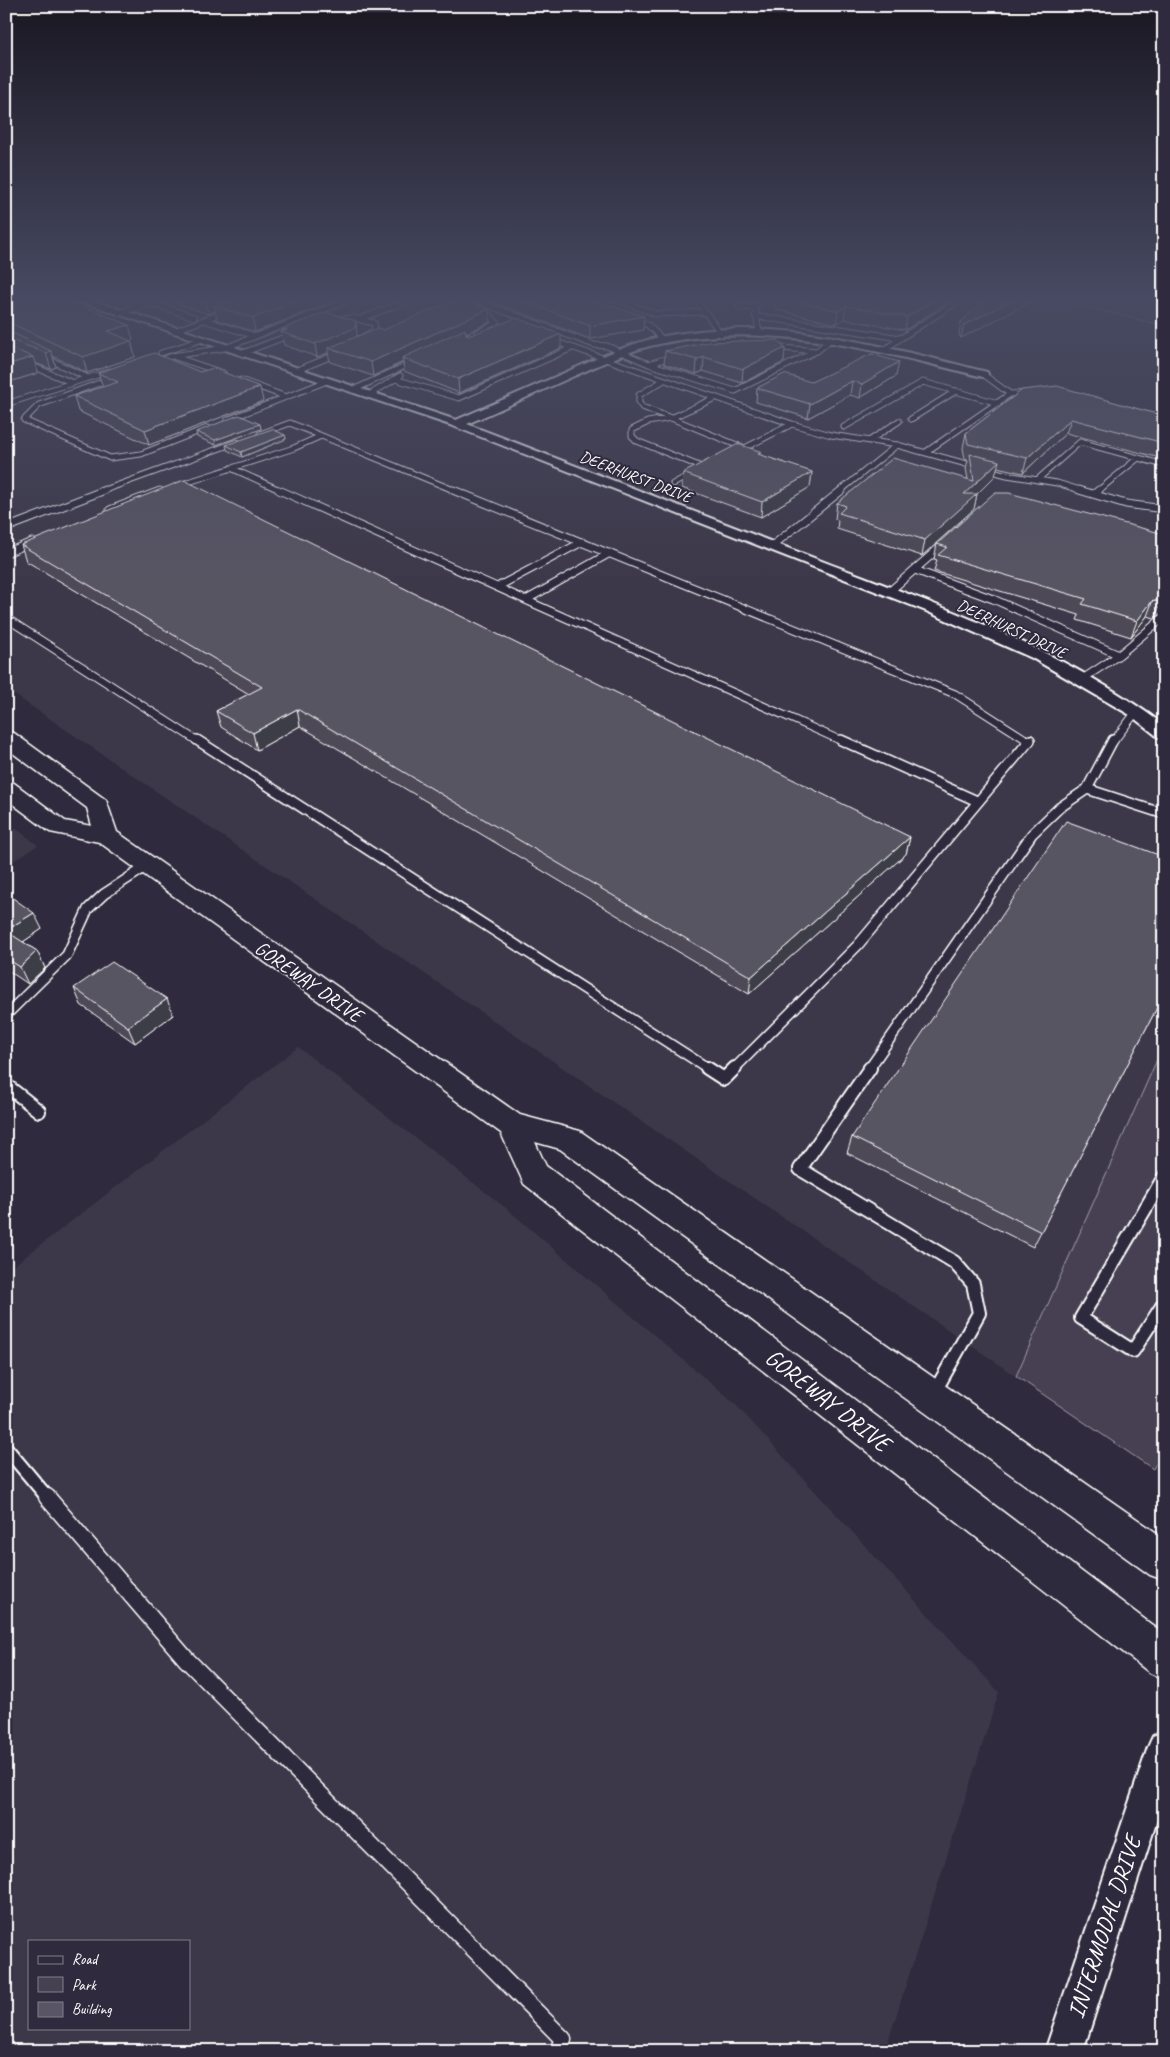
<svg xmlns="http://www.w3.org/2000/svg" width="1170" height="2057" font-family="Caveat,sans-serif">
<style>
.built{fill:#3c3749;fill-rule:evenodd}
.green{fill:#464152;stroke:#a2a0a8}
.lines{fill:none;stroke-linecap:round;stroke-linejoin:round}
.service-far4-casing{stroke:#fff;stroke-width:7}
.service-far3-casing{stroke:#fff;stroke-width:9}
.service-far2-casing{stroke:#fff;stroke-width:12}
.service-far1-casing{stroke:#fff;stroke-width:16}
.service-casing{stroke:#fff;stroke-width:19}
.minor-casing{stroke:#fff;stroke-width:4}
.secondary-casing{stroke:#fff;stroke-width:3}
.service-far4{stroke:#2f2a3d;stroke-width:5}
.service-far3{stroke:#2f2a3d;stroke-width:7}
.service-far2{stroke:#2f2a3d;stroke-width:9}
.service-far1{stroke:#2f2a3d;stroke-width:12}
.service{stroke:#2f2a3d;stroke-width:16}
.minor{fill:#2f2a3d;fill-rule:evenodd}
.secondary{fill:#2f2a3d;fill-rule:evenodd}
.wall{fill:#4d4956;stroke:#fff}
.shaded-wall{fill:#3e3c46;stroke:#fff}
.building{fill:#595564;stroke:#fff}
.labels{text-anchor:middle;stroke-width:4;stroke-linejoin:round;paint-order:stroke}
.far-street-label{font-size:16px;fill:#fff;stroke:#2f2a3d}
.street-label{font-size:20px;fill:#fff;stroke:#2f2a3d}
.near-street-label{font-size:24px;fill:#fff;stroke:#2f2a3d}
</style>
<rect width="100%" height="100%" fill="#2f2a3d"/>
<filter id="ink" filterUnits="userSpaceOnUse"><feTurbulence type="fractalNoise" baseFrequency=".02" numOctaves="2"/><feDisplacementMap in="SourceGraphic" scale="10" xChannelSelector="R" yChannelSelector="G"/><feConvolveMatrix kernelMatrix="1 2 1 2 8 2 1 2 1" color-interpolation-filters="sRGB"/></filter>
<g filter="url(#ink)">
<path class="built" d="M6 298H1051L1164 326V1044L1016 1376 6 689Z
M6 821 38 845 6 866Z
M298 1047 506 1208 736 1405 999 1692 885 2051H6V1260L13 1266ZM29 1941H189V2028H29Z"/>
<path class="green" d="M1051 298H1164V326Z
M1164 1044V1450L1153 1469 1016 1376Z"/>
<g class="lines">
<defs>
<path id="service-far4" d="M469 298 594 345 607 346 649 364 677 355
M613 298 656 314 705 312
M695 298 721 334
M734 298 740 308 755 307
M477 312 490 316 497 323 477 333
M119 313 150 303 194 317
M755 316 901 338 884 350
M360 319 415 298
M631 319 648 325 663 340
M204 320 255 336
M330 320 353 318 374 323 375 330 364 336
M174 331 228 311
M759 333 755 307 765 298
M901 338 963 298
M548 339 792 424
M771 347 817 351 831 339
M161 353 200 340
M243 353 295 333
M6 355 73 383
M44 357 88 378
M175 357 223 373
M155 363 172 356 225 348 347 301 349 298
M649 364 735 391 816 351
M295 371 342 352
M983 374 1010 394 1030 393
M113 378 39 405 24 420 110 458 141 454 207 428
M395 379 459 398 572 348
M241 380 286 397
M664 380 639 395V403L642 407 671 418 715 398
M353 390 416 361
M369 395 400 376
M6 404 110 371
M911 419 956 391
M227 420 327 381
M844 427 923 382 998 403
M260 434 290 423 456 491
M869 441 899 421
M926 452 1010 394
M735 453 792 424 831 435 897 445 1007 475 1057 483 1083 491
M231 468 282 491
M704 468 637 441 632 436V430L648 422 671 418 744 448
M1037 480 1080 442 1164 465
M673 484 695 472
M176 486 294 448 321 436
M102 491 237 442
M840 491 897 445
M1098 491 1138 458"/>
<path id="service-far3" d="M279 490 844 742
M453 490 955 694 1030 742
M1079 490 1126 504 1164 509
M1094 494 1099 490
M110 510 160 491
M6 528 105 490
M772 546 842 490
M6 553 32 542
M915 570 993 599 1119 655 1164 617
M497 587 582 542
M889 592 945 543
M526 600 610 553
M6 618 199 742
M1081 680 1119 655
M1113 742 1136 712"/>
<path id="service-far2" d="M197 740 709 1069
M841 740 977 801
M1087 789 1164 814
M6 1015 67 955 88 909 104 894 147 866
M734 1069 858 945 1030 740
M869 1069 1032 834 1059 808 1087 789 1113 740"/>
<path id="service-far1" d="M707 1068 724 1079 735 1068
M870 1068 800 1169 954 1262 973 1284 979 1313 934 1393
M6 1085 39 1111
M1164 1177 1081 1318 1133 1351 1164 1303
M6 1448 48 1498"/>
<path id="service" d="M47 1497 186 1659 563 2039 558 2051"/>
<path id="minor" d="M70 298H86L456 420C492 404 528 389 564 373 594 360 623 346 655 338 766 313 880 345 987 372L988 374 983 377C878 351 768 320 659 344 629 350 602 364 574 376 539 392 503 408 467 424 587 470 707 517 827 563 943 607 1064 650 1164 725V738L1158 737 1130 715 1032 658 926 611 453 426Z
M1164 1731V1798L1083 2051H1045L1148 1747 1153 1736Z"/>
<path id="secondary" d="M6 732 14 733 106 800 117 832 520 1115 580 1131 1164 1538V1580L1150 1575 560 1149 535 1142 546 1166 1164 1634V1679L1150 1673 524 1184 501 1133 99 842 50 832 6 799V781L14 783 65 821 92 826 87 808 6 748Z"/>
</defs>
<use href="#service-far4" class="service-far4-casing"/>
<use href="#service-far3" class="service-far3-casing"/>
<use href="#service-far2" class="service-far2-casing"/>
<use href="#service-far1" class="service-far1-casing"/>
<use href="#service" class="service-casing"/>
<use href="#minor" class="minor-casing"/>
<use href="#secondary" class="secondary-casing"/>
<use href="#service-far4" class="service-far4"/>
<use href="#service-far3" class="service-far3"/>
<use href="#service-far2" class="service-far2"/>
<use href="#service-far1" class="service-far1"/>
<use href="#service" class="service"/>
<use href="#minor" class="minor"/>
<use href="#secondary" class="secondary"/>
</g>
<path class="wall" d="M6 298 133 340 131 341 135 357 87 373 53 356 56 367 51 369 35 363 38 373 6 383Z
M162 298H335V301L255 332 217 320 215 311 208 314Z
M482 298H585L643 330 590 339Z
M775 298H954L905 330 844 319 836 324 774 309Z
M985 298 961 338 959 335 961 322Z
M489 309 490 322 466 334 561 348 459 393 404 371 403 362 373 376 330 362 328 353 317 357 284 345 281 332 283 331 282 329 357 335V336L383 330Z
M785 348 784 362 742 383 703 371 696 374 664 364 665 351Z
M200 372 263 401 149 445 78 411 74 396 103 387 98 373Z
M896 376 860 398 850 395 808 418 756 402 757 388 811 382Z
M1022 390 1164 416V459L1066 433 1023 473 997 467 995 476 977 494 974 509 922 556 837 529 838 520 835 519 837 503 968 480 966 468 968 460 965 459 963 448 966 433Z
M260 424 261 429 216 445 197 437 196 432Z
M285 435 286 439 242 457 227 450 226 445Z
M761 455 812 472 810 487 761 517 682 488 683 473Z
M1164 534V610L1155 618 1147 616 1131 637 1077 620 1079 615 934 571 937 560 934 559 937 544Z
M21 545 910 837 906 854 749 994 300 726 257 750 221 727 216 711 249 694 26 561Z
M6 898 42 929 23 942 37 951 45 968 28 984 6 969Z
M74 988 173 1015 135 1043 81 1005Z
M1164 994 1033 1247 847 1153 852 1137Z"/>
<path class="shaded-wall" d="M6 298H23L6 312Z
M212 298H249L214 306 215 311 208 314 205 301Z
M306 298H335V301L255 332 253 318Z
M937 298H954L905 330 907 317Z
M1016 298H1038L961 338 964 325Z
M846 306 844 319 836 324 838 311Z
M489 309 490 322 408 360 402 358 403 362 373 376 371 362Z
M644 316 643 330 590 339V326Z
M356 321 357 335V341L328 348V353L317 357 315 344Z
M129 325 133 340 131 341 135 357 87 373 83 357 108 331Z
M561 334V348L459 393 458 379Z
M785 348 784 362 742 383 743 369Z
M51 351 56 367 51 369 46 353Z
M33 357 38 373 6 383V365Z
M704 357 703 371 696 374 697 360Z
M899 362 896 376 860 398 862 384Z
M852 381 850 395 808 418 810 404Z
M260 387 263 401 149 445 145 430Z
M1071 419 1066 433 1023 473 1027 458Z
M260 424 261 429 216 445 215 440Z
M285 435 286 439 242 457 241 452Z
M999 461 995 476 974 497 977 494 974 509 922 556 925 540 964 494Z
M812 472 810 487 761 517 762 502Z
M1153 600 1147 616 1131 637 1137 621Z
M1164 600V610L1155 618 1161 602Z
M297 709 300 726 257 750 253 733Z
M910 837 906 854 749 994 751 977Z
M34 913 42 929 14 948 6 930Z
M37 951 45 968 28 984 20 967Z
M167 999 173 1015 135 1043 128 1027Z"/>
<path class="building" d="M22 298H65L129 325 108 331 131 341 83 357 6 321V303Z
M198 298H212L205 301Z
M237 298H306L253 318 214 306Z
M516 298H585L644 316 590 326Z
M784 298H937L907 317 846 306 838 311Z
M985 298H1016L964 325 961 322Z
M468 301 489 309 371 362 328 348 378 328 383 330 450 302Z
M326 312 356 321 355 328 315 344 281 332 287 330 282 329Z
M516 318 561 334 458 379 402 358 465 329 466 334 471 335Z
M6 330 51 351 46 353 6 338Z
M778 340 785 348 743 369 704 357 697 360 665 351 709 342Z
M6 346 33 357 6 365Z
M154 353 200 372 213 368 260 387 145 430 74 396 118 382 98 373Z
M871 354 899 362 862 384 852 381 810 404 757 388 784 374 811 382Z
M1057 386 1164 416V443L1071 419 1027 458 968 444 966 433 1022 390Z
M239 415 260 424 215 440 196 432Z
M272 429 285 435 241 452 226 445Z
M738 444 762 452 758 454 812 472 762 502 683 473Z
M970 454 999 461 964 494H977L925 540 839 513 846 506 837 503 893 458 974 481Z
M184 480 910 837 751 977 297 709 253 733 216 711 262 687 21 545Z
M994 493H1009L1164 534V600L1161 602 1153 600 1137 621 1082 604 1086 599 938 555 947 547 937 544Z
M1066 821 1164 857V994L1041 1232 852 1137Z
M10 896 34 913 6 930V898Z
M6 931 37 951 20 967 6 958Z
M112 962 167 999 128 1027 74 988Z"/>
</g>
<linearGradient id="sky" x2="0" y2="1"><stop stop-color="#1a1722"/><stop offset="0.51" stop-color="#474a62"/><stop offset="1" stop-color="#474a62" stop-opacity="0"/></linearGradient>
<rect width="1170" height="586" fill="url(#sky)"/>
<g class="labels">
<g class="far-street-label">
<text transform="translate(636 476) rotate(21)" y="6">DEERHURST DRIVE</text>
<text transform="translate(1012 628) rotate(25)" y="6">DEERHURST DRIVE</text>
</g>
<g class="street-label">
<text transform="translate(309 981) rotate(35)" y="7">GOREWAY DRIVE</text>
</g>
<g class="near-street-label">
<text transform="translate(828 1400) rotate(38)" y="8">GOREWAY DRIVE</text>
<text transform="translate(1104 1927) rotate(-72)" y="8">INTERMODAL DRIVE</text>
</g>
</g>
<rect width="1170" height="2057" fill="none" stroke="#2f2a3d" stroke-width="25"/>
<rect x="12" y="12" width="1145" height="2032" fill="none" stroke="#fff" stroke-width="2" filter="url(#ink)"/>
<rect x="28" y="1940" width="162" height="90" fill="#2f2a3d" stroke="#827f8b"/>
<rect x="38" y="1956" width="25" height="8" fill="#2f2a3d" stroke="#827f8b"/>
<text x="72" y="1964" font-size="15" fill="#ffffff">Road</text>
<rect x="38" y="1977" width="25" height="15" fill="#464152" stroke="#827f8b"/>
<text x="72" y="1990" font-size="15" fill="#ffffff">Park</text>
<rect x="38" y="2002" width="25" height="15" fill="#595564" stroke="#827f8b"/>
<text x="72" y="2014" font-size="15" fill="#ffffff">Building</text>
</svg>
